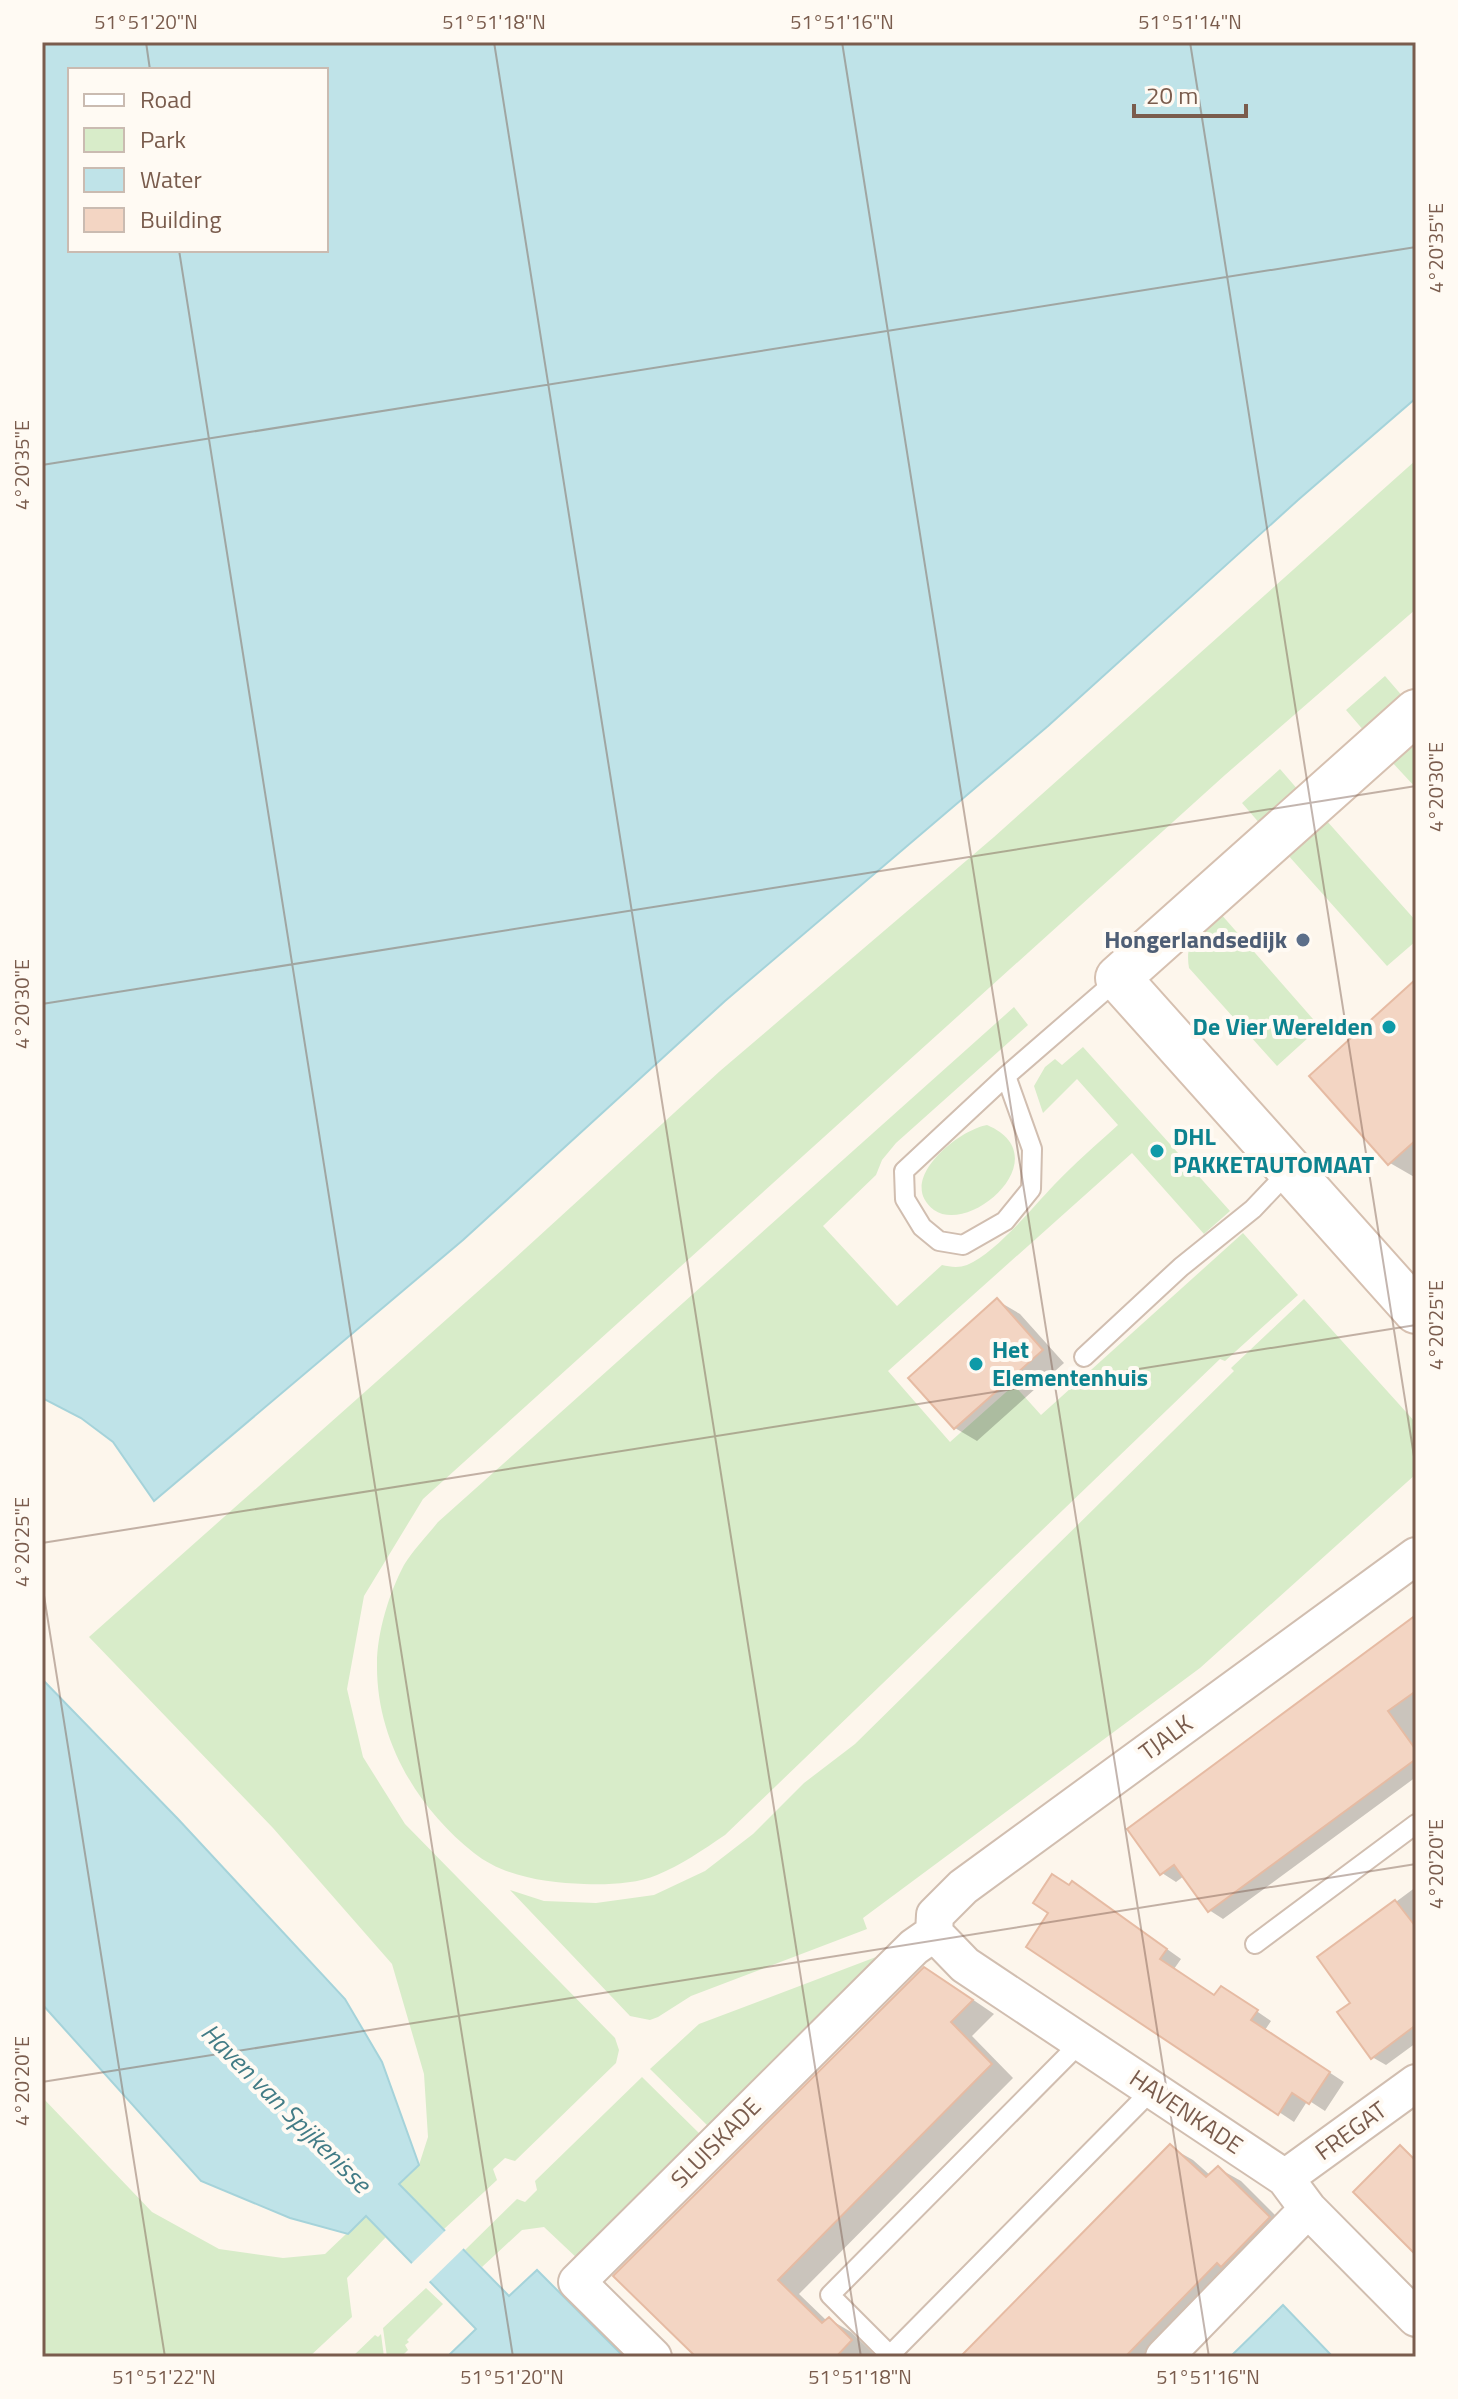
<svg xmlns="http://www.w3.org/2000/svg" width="1458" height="2399" font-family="'Titillium Web',sans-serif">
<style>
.green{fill:#d8ecc9}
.water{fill:#bfe3e8;stroke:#a5d3da;stroke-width:2;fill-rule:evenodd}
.pier{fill:#fdf6ec}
.shadow{fill:#0003}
.building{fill:#f3d5c3;stroke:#e6bba3;stroke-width:2}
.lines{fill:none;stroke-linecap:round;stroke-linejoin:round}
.lane-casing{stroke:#d1beb0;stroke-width:22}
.street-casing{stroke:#d1beb0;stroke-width:40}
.secondary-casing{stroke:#d6c0b0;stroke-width:48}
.lane{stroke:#fff;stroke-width:18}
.street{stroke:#fff;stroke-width:36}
.secondary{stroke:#fff;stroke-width:44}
.ticks{fill:none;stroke:#7a5c4d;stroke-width:2;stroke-opacity:0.45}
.service-dot{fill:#5c6f8a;stroke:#fffaf3;stroke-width:3}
.culture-dot{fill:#0f9aa8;stroke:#fffaf3;stroke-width:3}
.labels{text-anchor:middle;stroke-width:8;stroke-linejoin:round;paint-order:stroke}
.service-label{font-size:24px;font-weight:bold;fill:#4e5e75;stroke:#fffaf3;text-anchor:end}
.culture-label{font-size:24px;font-weight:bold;fill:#0d838f;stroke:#fffaf3;text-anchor:start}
.street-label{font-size:24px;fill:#7a5c4d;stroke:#fffaf3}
.water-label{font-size:26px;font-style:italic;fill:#437c86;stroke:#fffaf3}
.neatline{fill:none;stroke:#7a5c4d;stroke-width:3}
.ticks-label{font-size:20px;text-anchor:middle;fill:#7a5c4d}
</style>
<rect width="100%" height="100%" fill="#fdf6ec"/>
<path class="green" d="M1416 460V609L1225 775 423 1499 364 1596 347 1689 363 1757 405 1824 615 2038 619 2050 616 2063 515 2161 505 2158 493 2169 497 2180 444 2229 398 2183 419 2165 428 2137 424 2074 392 1964 273 1828 89 1637 502 1270 720 1071 994 837Z
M1385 676 1404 698 1365 732 1346 710Z
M1416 737V788L1390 760Z
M1280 769 1299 791 1261 825 1242 803Z
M1326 820 1416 921V941L1387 966 1287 854Z
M1220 913 1320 1027 1277 1066 1189 968C1184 939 1200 931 1220 913Z
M1014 1007 1028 1025 896 1143 882 1160 876 1175 823 1226 897 1306 942 1265C950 1267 959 1268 967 1265 996 1253 1032 1208 1054 1185 1074 1164 1097 1144 1118 1125L1077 1079 1043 1113 1034 1086 1045 1067 1055 1059 1062 1065 1083 1047 1230 1211 1204 1234 1132 1153 888 1371 950 1442 1014 1385 1041 1415 1243 1233 1298 1295 1225 1361 1220 1359 725 1835C703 1850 681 1865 657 1875 636 1884 606 1885 584 1884 548 1883 504 1877 474 1853 417 1808 376 1739 377 1664 377 1633 389 1593 404 1565 413 1550 427 1536 438 1522Z
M987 1125C1060 1156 971 1236 934 1210 895 1181 958 1130 987 1125Z
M1304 1299 1416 1423V1474L1200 1668 863 1918 867 1929 691 1996 658 2017 650 2020 630 2016 510 1890 544 1901 596 1903 654 1895 705 1871 753 1834 804 1783 855 1744 1234 1371 1231 1368Z
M876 1957 710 2128 650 2069 699 2024Z
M642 2077 702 2136 579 2260 544 2227 522 2230 482 2267 465 2250 517 2199 525 2202 537 2190 535 2181Z
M42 2097 152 2212 219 2249 283 2258 325 2254 365 2216 386 2237 347 2278 352 2317 309 2357H42Z
M426 2288 443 2304 407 2340 409 2342 405 2345 408 2350 403 2355 404 2357H387L383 2328Z
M381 2334 384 2357H352L375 2335 378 2337Z"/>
<path class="water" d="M42 42H1416V398L1298 500 1048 726 725 1001 463 1240 154 1501 113 1442 81 1418 42 1398ZM70 70H326V250H70Z
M42 1679 178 1819 345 1999 382 2062 419 2165 399 2184 509 2296 537 2270 624 2357H447L476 2329 366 2216 348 2234 290 2218 201 2181 42 2004Z
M1283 2305 1333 2357H1230Z"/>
<path class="pier" d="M448 2228 466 2246 427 2284 409 2266Z"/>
<path class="shadow" d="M1416 982V1178L1390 1163Z
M998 1301 1020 1314 1064 1363 977 1441 955 1428Z
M1416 1617V1777L1223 1919 1209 1910 1184 1876 1176 1882 1162 1873Z
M1070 1887 1087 1892 1181 1959 1174 1969 1216 1997H1236L1271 2021 1265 2030 1344 2082 1325 2111 1308 2100 1294 2122 1028 1946Z
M1416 1887V2043L1386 2065 1372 2057 1353 2003 1320 1958Z
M947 1982 994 2014 972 2036 1013 2078 799 2294 827 2321 829 2319 851 2332 877 2357H700Z
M1170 2147 1193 2160 1211 2176 1218 2168 1241 2181 1291 2231 1160 2357H963Z"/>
<path class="building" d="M1416 979V1140L1388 1165 1309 1076Z
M997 1298 1043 1350 954 1429 908 1378Z
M1416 1615V1691L1388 1711 1416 1750V1759L1208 1912 1174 1865 1160 1875 1127 1829Z
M1052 1874 1069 1885 1072 1881 1167 1949 1160 1959 1214 1995 1221 1986 1258 2010 1251 2020 1330 2072 1309 2104 1292 2093 1278 2115 1026 1947 1048 1913 1033 1903Z
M1395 1900 1416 1927V2025L1371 2059 1337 2012 1350 2003 1317 1957Z
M924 1967 973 2000 951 2022 992 2064 778 2280 822 2323 829 2317 852 2340 836 2357H696L613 2276Z
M1170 2144 1206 2177 1218 2166 1270 2217 1221 2267 1217 2263 1125 2357H960Z
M1400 2145 1416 2161V2255L1353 2192Z"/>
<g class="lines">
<defs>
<path id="lane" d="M1006 1076 1032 1149 1031 1189 1005 1221 963 1245 939 1241 922 1227 905 1199 904 1171 1006 1076 1118 979
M1084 1357 1181 1267 1253 1209 1291 1169
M1255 1944 1416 1824
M1081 2042 830 2295 890 2355 1152 2090"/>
<path id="street" d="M934 1933 965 1965 1285 2178 1308 2209 1416 2318
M934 1933 935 1915 963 1887 1416 1556
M1285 2178 1416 2083
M653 2357 577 2282 914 1947 934 1933
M1164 2357 1308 2209"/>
<path id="secondary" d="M1416 712 1118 978 1416 1311"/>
</defs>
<use href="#lane" class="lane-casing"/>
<use href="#street" class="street-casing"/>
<use href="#secondary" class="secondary-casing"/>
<use href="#lane" class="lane"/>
<use href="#street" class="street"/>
<use href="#secondary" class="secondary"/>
</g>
<path class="ticks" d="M146 42 150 70M494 42 861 2357M842 42 1209 2357M1190 42 1416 1469M179 250 513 2357M42 465 1416 247M42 1004 1416 786M42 1543 1416 1325M42 1583 165 2357M42 2082 1416 1864"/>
<circle class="service-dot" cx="1303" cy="940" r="8"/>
<g class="culture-dot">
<circle cx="1389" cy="1027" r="8"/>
<circle cx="1157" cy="1151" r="8"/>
<circle cx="976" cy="1364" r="8"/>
</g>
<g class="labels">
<g class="service-label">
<text x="1287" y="948">Hongerlandsedijk</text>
</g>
<g class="culture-label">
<text x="1373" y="1035" text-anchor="end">De Vier Werelden</text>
<text x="1173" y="1145">DHL<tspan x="1173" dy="28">PAKKETAUTOMAAT</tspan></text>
<text x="992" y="1358">Het<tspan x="992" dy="28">Elementenhuis</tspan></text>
</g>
<g class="street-label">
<text transform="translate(1166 1738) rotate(-36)" y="8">TJALK</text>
<text transform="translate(1186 2112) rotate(34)" y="8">HAVENKADE</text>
<text transform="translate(1351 2131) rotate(-36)" y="8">FREGAT</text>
<text transform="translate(716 2143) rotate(-45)" y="8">SLUISKADE</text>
</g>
<g class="water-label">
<text transform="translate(286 2108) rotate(45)" y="9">Haven van Spijkenisse</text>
</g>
</g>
<rect width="1458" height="2399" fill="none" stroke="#fffaf3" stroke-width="88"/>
<rect x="68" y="68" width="260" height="184" fill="#fffaf3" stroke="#cabbb1" stroke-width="2"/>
<rect x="84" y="94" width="40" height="12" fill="#ffffff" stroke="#cabbb1" stroke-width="2"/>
<text x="140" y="108" font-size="24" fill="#7a5c4d">Road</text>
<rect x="84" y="128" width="40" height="24" fill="#d8ecc9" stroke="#cabbb1" stroke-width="2"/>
<text x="140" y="148" font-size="24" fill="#7a5c4d">Park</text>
<rect x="84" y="168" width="40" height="24" fill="#bfe3e8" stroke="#cabbb1" stroke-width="2"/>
<text x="140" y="188" font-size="24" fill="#7a5c4d">Water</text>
<rect x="84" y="208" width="40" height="24" fill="#f3d5c3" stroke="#cabbb1" stroke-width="2"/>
<text x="140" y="228" font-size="24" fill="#7a5c4d">Building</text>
<path d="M1134 104v12h112v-12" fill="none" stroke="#7a5c4d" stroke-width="4"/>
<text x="1146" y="104" font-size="24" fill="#7a5c4d" stroke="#fffaf3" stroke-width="6" paint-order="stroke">20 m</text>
<rect x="44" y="44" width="1370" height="2311" class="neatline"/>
<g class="ticks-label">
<text x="146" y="29">51°51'20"N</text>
<text x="494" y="29">51°51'18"N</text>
<text x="842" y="29">51°51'16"N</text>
<text x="1190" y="29">51°51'14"N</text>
<text transform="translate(1436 248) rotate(-90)" y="7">4°20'35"E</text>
<text transform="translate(22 465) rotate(-90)" y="7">4°20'35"E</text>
<text transform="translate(1436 787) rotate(-90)" y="7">4°20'30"E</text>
<text transform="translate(22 1004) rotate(-90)" y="7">4°20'30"E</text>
<text transform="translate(1436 1325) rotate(-90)" y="7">4°20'25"E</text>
<text transform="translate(22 1542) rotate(-90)" y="7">4°20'25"E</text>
<text transform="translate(1436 1864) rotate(-90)" y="7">4°20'20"E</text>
<text transform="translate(22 2081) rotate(-90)" y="7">4°20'20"E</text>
<text x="164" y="2384">51°51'22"N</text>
<text x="512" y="2384">51°51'20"N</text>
<text x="860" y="2384">51°51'18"N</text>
<text x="1208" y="2384">51°51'16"N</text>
</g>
</svg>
